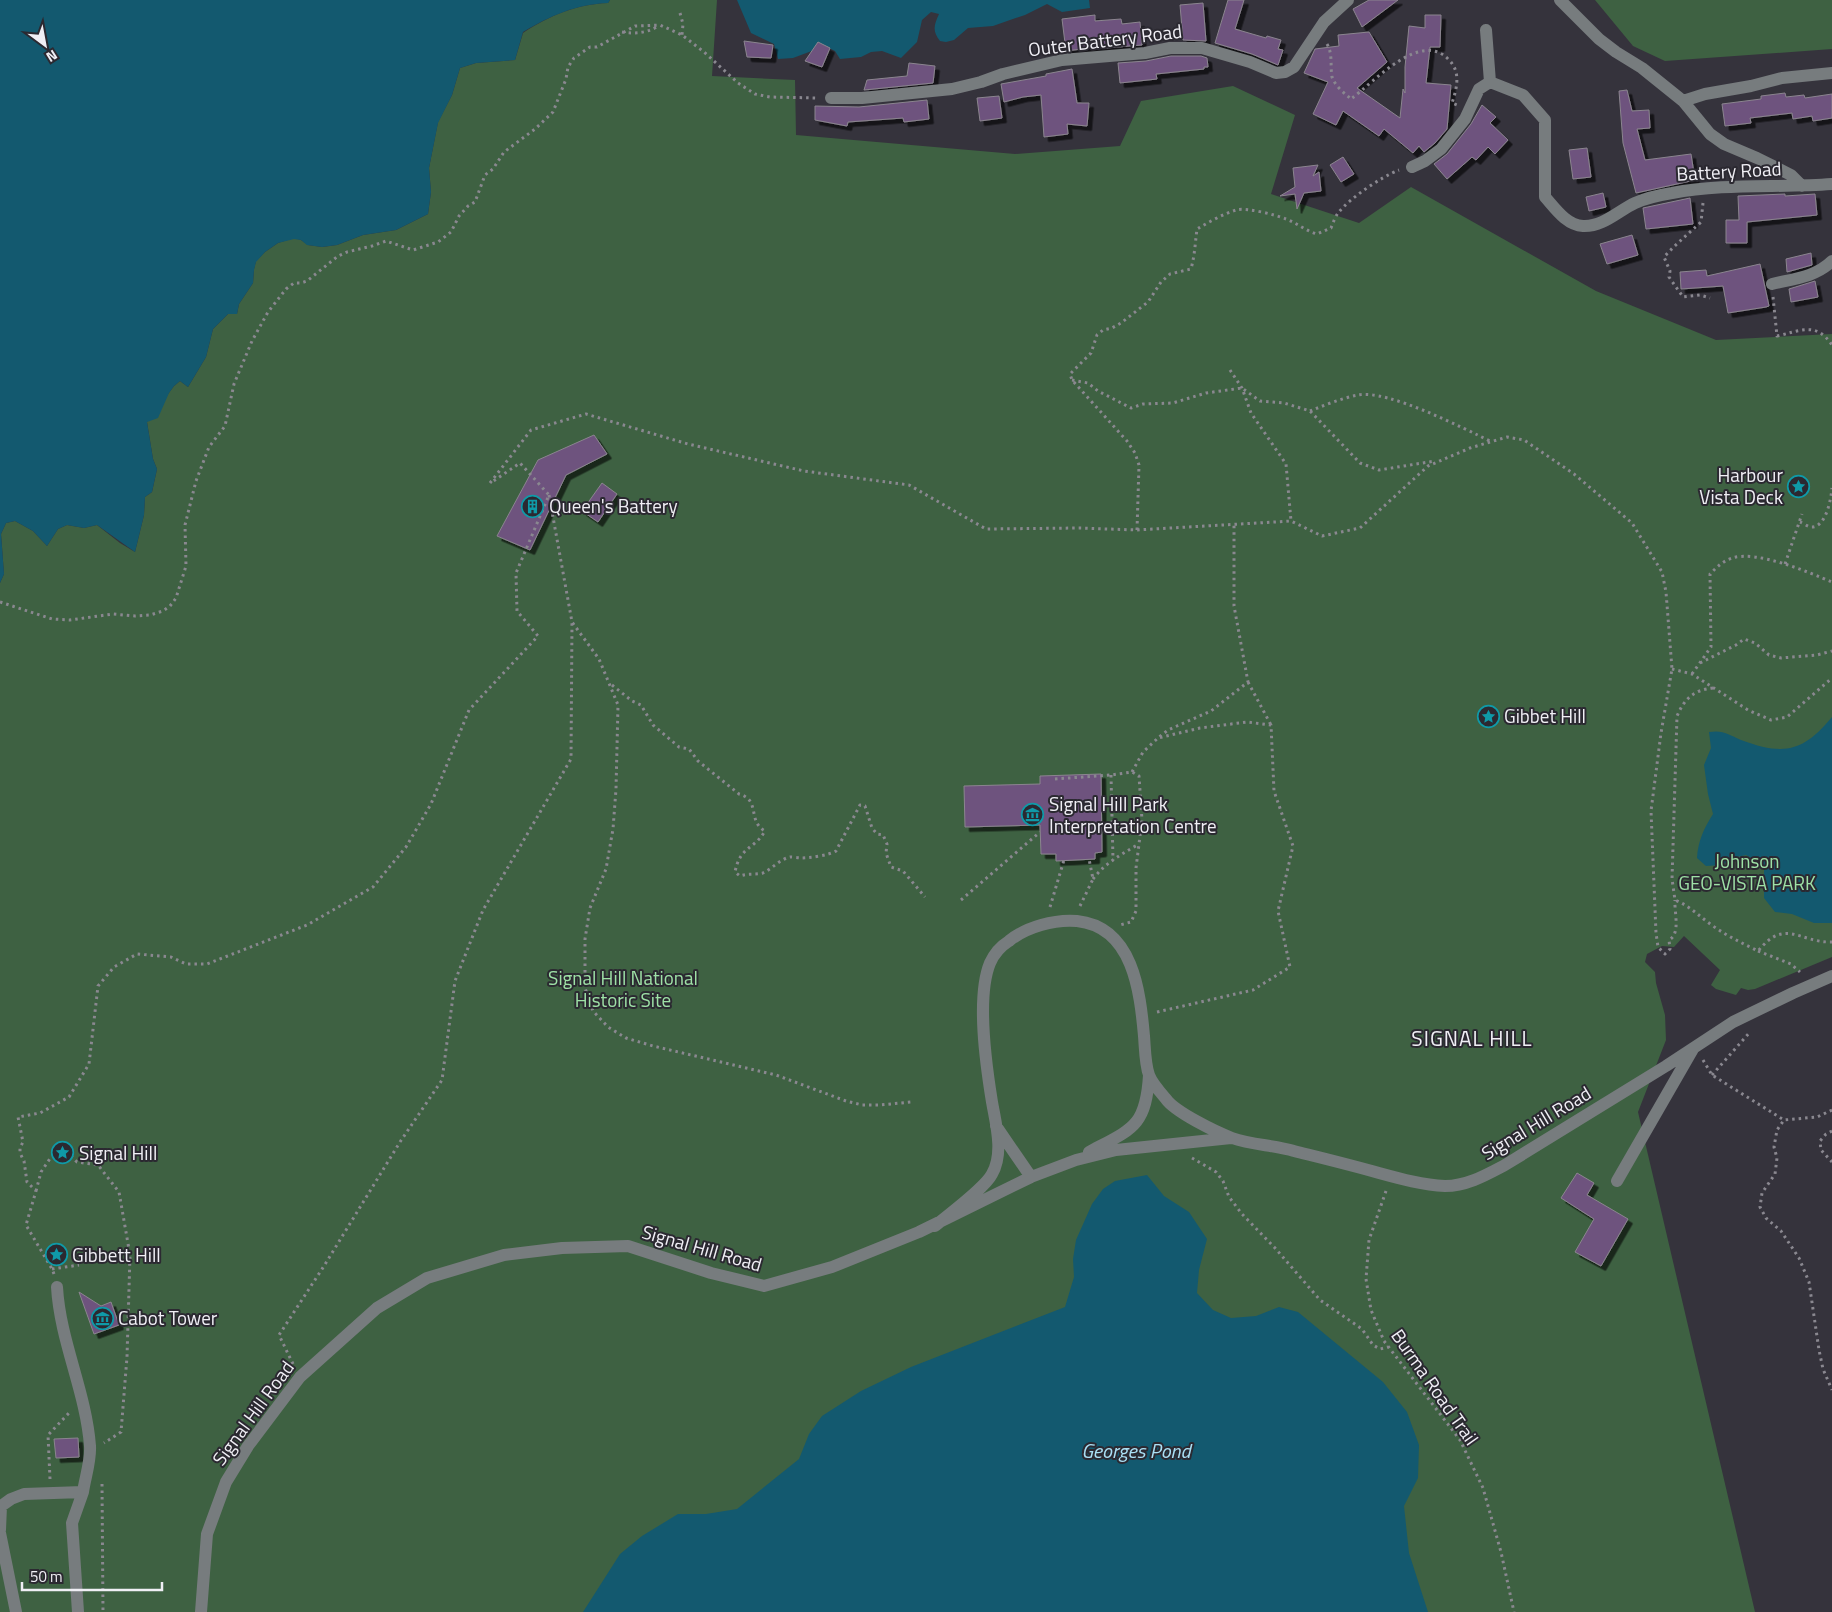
<svg xmlns="http://www.w3.org/2000/svg" width="1832" height="1612" font-family="'Titillium Web',sans-serif">
<style>
.green{fill:#3e6142}
.water{fill:#13596f}
.building{fill:#6e537e;stroke:#8b858f;filter:url(#shadow)}
.lines{fill:none;stroke-linecap:round;stroke-linejoin:round}
.path{stroke:#8a8890;stroke-width:3;stroke-dasharray:2.5 4;stroke-linecap:butt}
.minor{stroke:#777c7e;stroke-width:12}
.labels{text-anchor:middle;stroke-width:4;stroke-linejoin:round;paint-order:stroke}
.street-label{font-size:19px;fill:#f0eff5;stroke:#2b2931}
.poi-label{font-size:19px;fill:#f0eff5;stroke:#2b2931;text-anchor:start}
.park-label{font-size:19px;fill:#9ee1a6;stroke:#2b2931}
.water-label{font-size:20px;font-style:italic;fill:#aae0f5;stroke:#2b2931}
.quarter-label{font-size:21px;letter-spacing:1px;fill:#f0eff5;stroke:#2b2931}
</style>
<defs>
<filter id="shadow"><feDropShadow dx="4.5" dy="4.5" stdDeviation="0" flood-color="#0009"/></filter>
</defs>
<rect width="100%" height="100%" fill="#35333c"/>
<path class="green" d="M610 0H717L712 76 795 80 796 135 1015 154 1120 146 1141 101 1233 86 1295 115 1271 194 1359 223 1411 187 1596 291 1716 340 1832 334V957L1755 989 1748 990 1741 988 1736 995 1716 989 1711 985 1720 970 1684 936 1674 947 1662 946 1647 954 1645 962 1655 972 1656 983 1665 1015 1666 1040 1638 1112 1755 1612H0V583L4 574 1 534 6 523 15 521 33 531 47 546 58 529 67 525 84 528 97 525 120 543 135 552 144 515 145 497 152 492 157 469 153 459 147 422 174 386 180 381 188 387 206 357 213 329 228 314H237L239 304 253 283 254 269 256 261 265 252 278 243 294 238 301 240 308 245 322 247 337 245 363 235 396 230 428 214 431 192 429 168 438 122 452 95 460 68 476 63 515 60 523 33C549 16 576 4 608 3Z
M1595 0H1832V49L1665 61 1633 46Z"/>
<path class="water" d="M0 0H610L608 3C576 4 550 16 523 32L515 60 476 63 460 68 452 95 438 123 429 168 431 192 428 214 396 230 363 235 337 245 322 247 307 245 301 240 294 239 278 243 265 252 256 262 254 270 253 283 239 304 237 314H228L213 329 206 357 188 387 180 381 174 386 169 393 158 418 147 422 153 459 157 469 152 492 145 497 144 515 135 552 97 525 84 528 67 525 58 529 47 546 33 531 15 521 6 523 1 534 4 574 0 583Z
M737 0H1089L1090 8 1062 12 1047 4 1025 15 1010 20 993 26 968 28 954 40 946 42 940 41C932 31 934 25 939 14L931 12 922 20 917 42 901 58 882 51 871 52 861 57 840 59 835 51 825 46 793 58 778 59 774 44 751 33Z
M1832 717V923H1814L1792 914 1775 912 1764 898V866L1746 855 1733 858 1722 865 1706 866 1697 858C1698 841 1704 828 1713 814L1708 794 1704 765 1711 748 1709 732C1724 730 1727 734 1741 740 1784 756 1803 752 1832 717Z
M1147 1175 1164 1196 1189 1212 1207 1239 1199 1270 1197 1293 1213 1310 1231 1318 1256 1316 1279 1307 1298 1312 1383 1382 1407 1412 1419 1445 1418 1478 1404 1506 1409 1553 1428 1612H583L620 1554 642 1536 678 1514H706L737 1509 799 1459 809 1434 822 1416 861 1391 911 1367 1065 1307 1074 1277 1073 1259 1076 1240 1092 1204 1103 1189 1115 1181Z"/>
<path class="building" d="M1228 0H1244L1235 29 1266 38 1267 36 1281 40 1278 49 1283 50 1278 65 1252 54 1215 43Z
M1369 0H1398L1362 27 1353 9Z
M1203 3 1206 41 1183 40 1180 5Z
M1095 15V21L1121 19 1122 24 1140 22 1142 45 1105 48V46L1066 51 1062 19Z
M1425 15H1441L1440 47H1430L1426 83 1451 85 1447 129 1435 143 1424 152 1419 146 1413 153 1384 129 1379 136 1343 111 1336 125 1313 114 1328 82 1304 73 1315 49 1339 46 1338 35 1369 32 1387 62 1357 88 1400 118 1403 89 1405 93V67L1409 26 1425 28Z
M744 41 773 45 771 58 747 57Z
M818 42 830 48 822 67 805 61Z
M1171 56H1201L1207 58 1208 67H1204V69L1156 74 1157 79 1120 83 1118 63 1146 61Z
M909 63 935 66 933 83 864 90 867 80 907 76Z
M1072 69 1077 103H1089L1087 126 1067 124 1068 134 1044 137 1041 95 1023 97 1004 102 1001 84 1046 76V74Z
M1627 90 1632 111 1649 110 1650 128 1637 129 1645 160 1691 154 1695 180 1636 193 1623 143 1619 91Z
M1785 93 1786 97 1804 95 1805 98 1832 94V118L1813 121 1812 116 1793 119 1792 113 1750 118 1751 123 1725 126 1722 104 1761 99V96Z
M999 96 1002 118 980 121 977 98Z
M927 100 929 119 904 122 903 118 848 122 847 126 815 120V106L859 107Z
M1482 105 1496 117 1490 123 1508 140 1495 154 1488 147 1476 160 1472 157 1447 179 1434 164 1447 154 1471 124Z
M1587 148 1591 177 1573 179 1569 150Z
M1343 157 1354 174 1341 182 1330 165Z
M1318 165 1313 176 1319 172 1321 191 1304 193 1297 209 1295 194 1280 196 1295 187 1293 168Z
M1603 193 1606 207 1589 211 1586 197Z
M1785 194V196L1815 194 1817 215 1747 222V243H1726V220H1739L1738 196Z
M1690 198 1693 224 1646 229 1643 208Z
M1632 235 1638 255 1607 264 1600 244Z
M1811 253 1812 265 1787 272 1786 259Z
M1760 264 1769 306 1766 307 1728 313 1723 286 1681 289 1680 272 1706 270 1707 276Z
M1815 281 1818 297 1791 302 1789 289Z
M594 435 607 454 566 475 530 550 497 536 538 460Z
M602 483 617 494 598 522 582 511Z
M1101 774 1102 852 1095 853V859L1056 861V854H1041L1040 825 965 827 964 786 1040 784V776Z
M1577 1173 1594 1183 1587 1195 1628 1219 1601 1266 1575 1252 1594 1219 1561 1198Z
M79 1292 101 1306 111 1302 119 1325 94 1334Z
M78 1438 79 1457 56 1458 54 1439Z"/>
<g class="lines">
<path class="path" d="M680 13 683 24 682 35
M622 32C636 34 645 33 657 27
M1327 44C1333 54 1330 66 1332 77 1335 86 1344 93 1351 99 1374 82 1421 29 1449 60 1461 72 1457 88 1452 103L1457 105
M1703 203 1701 222C1688 234 1676 244 1664 257L1670 271 1669 277 1683 297 1700 295 1710 298
M1773 297 1777 336C1800 331 1816 321 1832 345
M1230 370 1242 388 1251 413 1286 464 1291 521
M1072 380 1088 383 1098 391 1131 408 1143 404 1173 403 1206 393 1242 388 1260 401 1284 403 1310 411 1360 463 1379 470 1435 461
M1310 411C1325 405 1342 398 1358 395 1387 389 1463 428 1492 442
M490 483 531 430 586 414 688 444 804 471 909 485 986 529 1079 528 1137 530 1291 521 1322 536 1360 528 1428 466 1470 448 1507 437 1524 440 1574 474 1632 523 1662 572 1666 592 1672 669 1661 733 1651 811 1656 933 1658 947 1665 954 1670 949 1669 940C1681 934 1674 912 1675 900
M549 495 572 622 599 659 618 705 616 789 613 829 606 869 590 908 585 939V988L593 1011 608 1027 626 1038 653 1046 776 1075 846 1101 862 1105H880L911 1102
M1800 522C1803 523 1808 527 1811 527 1826 528 1831 499 1832 488
M1137 530 1139 465 1135 453 1127 441 1072 380 1070 374 1091 353 1097 335 1103 330 1112 328 1121 323 1148 302 1161 282 1170 274 1191 269C1195 254 1195 244 1197 229 1209 222 1223 214 1236 210 1246 207 1276 215 1286 219 1297 223 1306 231 1317 234L1331 228C1333 223 1335 217 1338 213 1350 198 1381 177 1399 170
M1785 564 1802 514
M0 602 52 619 70 620 113 614 135 616 150 615 163 611 170 606 176 598 186 566 185 525 196 481 209 447 225 426 234 384 252 341 268 312 286 289 294 283H301L307 281 338 256 347 252 372 246 386 241 413 250 438 242 451 232 459 216 468 206 475 202 485 175 493 169 504 152 535 129 553 112 566 79 568 67 574 58 590 47H597L635 26 660 25 682 35 704 52 738 83 755 94 770 97 818 98
M1700 663 1736 645 1744 639 1755 643 1769 655 1781 658 1817 655 1832 651
M1672 669 1692 674 1748 710 1771 720 1787 717 1832 678
M1692 674 1711 647 1710 574C1717 567 1723 561 1732 558 1757 550 1808 572 1832 582
M1248 682 1271 725
M612 685 632 701 641 705 653 725 679 747 689 749 698 761 739 794C761 800 747 821 765 831 754 850 740 846 735 872L740 876C748 873 755 875 763 873 772 869 780 859 790 857 793 857 798 858 802 858 809 858 830 855 836 851L860 805 865 806 872 828 877 834 883 835 887 844 886 853 891 867 903 871 925 897
M1713 688C1694 690 1685 698 1677 716L1672 879 1675 900C1690 906 1700 917 1713 926 1727 936 1742 943 1758 951 1786 917 1799 943 1832 942
M1132 772 1143 752 1158 738
M1111 775 1113 860
M1055 779 1111 775 1132 772 1139 776 1142 820 1136 868V911L1131 922 1120 925
M1093 879C1105 863 1122 854 1139 844
M961 900 1040 832
M1080 906 1093 879 1089 859
M1050 907 1064 860
M1758 951 1791 964 1800 972
M1157 1012 1253 990 1290 967 1278 911 1293 846 1274 791 1271 725 1247 722 1200 728 1158 738 1168 730 1211 711 1248 682 1234 606V524
M1703 1060 1712 1075 1784 1120
M1712 1075 1750 1032
M1832 1110 1817 1117 1784 1120 1777 1130 1774 1147 1777 1158 1775 1174 1762 1193 1760 1207 1766 1218 1781 1231 1799 1258 1809 1282 1819 1350 1823 1369 1832 1390
M1832 1131 1826 1134 1820 1141 1821 1150 1832 1162
M1192 1158 1216 1172 1223 1181 1229 1197 1242 1214 1275 1248 1320 1300 1362 1329 1373 1345 1380 1349 1388 1347
M36 1191 41 1172 51 1157 63 1153 71 1156 77 1162 98 1165 119 1192 130 1255 127 1357 121 1432 104 1443
M1386 1191 1369 1240 1366 1279 1371 1310 1384 1341 1460 1440 1483 1488 1501 1552 1514 1612
M52 1269 79 1265
M54 1274 52 1269 26 1225 36 1191 27 1182 24 1161 20 1153V1148L23 1142 18 1117 40 1113 69 1097 89 1064 98 986 114 967 137 954 171 957 186 964H207L307 925 373 887 406 847 431 804 469 710 538 636 517 611 516 573 549 495 520 463 492 482
M293 1364 279 1335 324 1266 400 1142 442 1080 455 981 483 910 571 759 572 623
M50 1479 48 1435 69 1413
M102 1484 103 1612"/>
<path class="minor" d="M1560 0 1599 39 1616 52 1642 68 1683 101 1710 134 1724 144 1757 158 1791 175 1802 186
M1486 30 1490 82 1523 95 1545 120V197C1555 208 1566 225 1583 226 1603 227 1618 211 1635 203 1646 198 1660 195 1672 193 1724 183 1779 188 1832 184
M831 98H862L952 89 981 82 1003 74 1062 60 1145 53 1170 48H1202L1250 62 1276 73 1285 72 1294 67 1324 22 1348 0
M1683 101 1705 94 1751 86 1782 78 1832 73
M1412 167 1425 161 1441 149 1465 119 1479 89 1490 82
M1772 284C1793 279 1816 277 1832 261
M996 1126 1031 1177
M1089 1152C1132 1129 1146 1127 1149 1075
M1617 1181 1693 1049
M935 1226C949 1214 985 1188 992 1174 1004 1153 996 1125 992 1102 986 1065 976 997 990 963 994 954 1001 946 1009 941 1026 927 1055 919 1077 921 1133 927 1140 991 1144 1036 1145 1048 1145 1064 1149 1075 1152 1083 1160 1092 1166 1099 1175 1112 1216 1132 1232 1138 1252 1145 1274 1145 1294 1151 1322 1158 1351 1165 1379 1173 1401 1179 1423 1185 1445 1186 1467 1186 1486 1175 1505 1165L1666 1066 1733 1022 1793 993 1832 976
M57 1287C60 1341 86 1392 90 1446 91 1461 85 1478 83 1492
M0 1530 1 1506 11 1499 24 1494 83 1492 72 1523 78 1612
M0 1533 16 1612
M201 1612 207 1534 226 1482 248 1446 300 1377 377 1308 427 1278 504 1255 562 1248 628 1246 711 1273 764 1286 832 1267 919 1232 1031 1177 1076 1160 1116 1150 1231 1138"/>
</g>
<defs>
<symbol id="sight-ring" viewBox="-11 -11 22 22"><circle r="9.5" fill="#2b2931" stroke="#0f9aa8" stroke-width="1.5"/><path d="M0-6L1.8-2.2L6-1.7L2.9 1.2L3.7 5.4L0 3.3L-3.7 5.4L-2.9 1.2L-6-1.7L-1.8-2.2Z" fill="#0f9aa8"/></symbol>
<symbol id="building-ring" viewBox="-11 -11 22 22"><circle r="9.5" fill="#2b2931" stroke="#0f9aa8" stroke-width="1.5"/><path d="M-4-6H4V6H1V3H-1V6H-4ZM-2.5-4.3h1.7v1.8h-1.7ZM.8-4.3h1.7v1.8H.8ZM-2.5-1h1.7V.8h-1.7ZM.8-1h1.7V.8H.8Z" fill="#0f9aa8"/></symbol>
<symbol id="museum-ring" viewBox="-11 -11 22 22"><circle r="9.5" fill="#2b2931" stroke="#0f9aa8" stroke-width="1.5"/><path d="M0-6L6-3V-2H-6V-3ZM-5-1h2V3h-2ZM-1-1h2V3h-2ZM3-1h2V3H3ZM-6 4H6V6H-6Z" fill="#0f9aa8"/></symbol>
</defs>
<g fill-rule="evenodd">
<use href="#sight-ring" x="1786" y="474" width="25" height="25"/>
<use href="#building-ring" x="520" y="494" width="25" height="25"/>
<use href="#sight-ring" x="1476" y="704" width="25" height="25"/>
<use href="#museum-ring" x="1020" y="802" width="25" height="25"/>
<use href="#sight-ring" x="50" y="1140" width="25" height="25"/>
<use href="#sight-ring" x="44" y="1242" width="25" height="25"/>
<use href="#museum-ring" x="90" y="1306" width="25" height="25"/>
</g>
<g class="labels">
<g class="street-label">
<text transform="translate(1105 40) rotate(-7)" y="7">Outer Battery Road</text>
<text transform="translate(1729 171) rotate(-3)" y="7">Battery Road</text>
<text transform="translate(1536 1123) rotate(-31)" y="7">Signal Hill Road</text>
<text transform="translate(702 1248) rotate(16)" y="7">Signal Hill Road</text>
<text transform="translate(1435 1387) rotate(55)" y="7">Burma Road Trail</text>
<text transform="translate(253 1413) rotate(-54)" y="7">Signal Hill Road</text>
</g>
<g class="poi-label">
<text x="1783" y="482" text-anchor="end">Harbour<tspan x="1783" dy="22">Vista Deck</tspan></text>
<text x="549" y="513">Queen's Battery</text>
<text x="1504" y="723">Gibbet Hill</text>
<text x="1049" y="811">Signal Hill Park<tspan x="1049" dy="22">Interpretation Centre</tspan></text>
<text x="79" y="1160">Signal Hill</text>
<text x="72" y="1262">Gibbett Hill</text>
<text x="118" y="1325">Cabot Tower</text>
</g>
<g class="park-label">
<text x="1747" y="868">Johnson<tspan x="1747" dy="22">GEO-VISTA PARK</tspan></text>
<text x="623" y="985">Signal Hill National<tspan x="623" dy="22">Historic Site</tspan></text>
</g>
<g class="water-label">
<text x="1136" y="1458">Georges Pond</text>
</g>
<g class="quarter-label">
<text x="1472" y="1046">SIGNAL HILL</text>
</g>
</g>
<g transform="translate(45 45) rotate(148)" stroke="#2b2931" stroke-width="4" paint-order="stroke">
<path d="M0-4L9 19L0 12L-9 19Z" fill="#f0eff5"/>
<text y="-8" font-size="14" font-weight="bold" text-anchor="middle" fill="#f0eff5">N</text>
</g>
<path d="M22 1582v8h140v-8" fill="none" stroke="#f0eff5" stroke-width="2.5"/>
<text x="30" y="1582" font-size="15" fill="#f0eff5" stroke="#2b2931" stroke-width="4" paint-order="stroke">50 m</text>
</svg>
